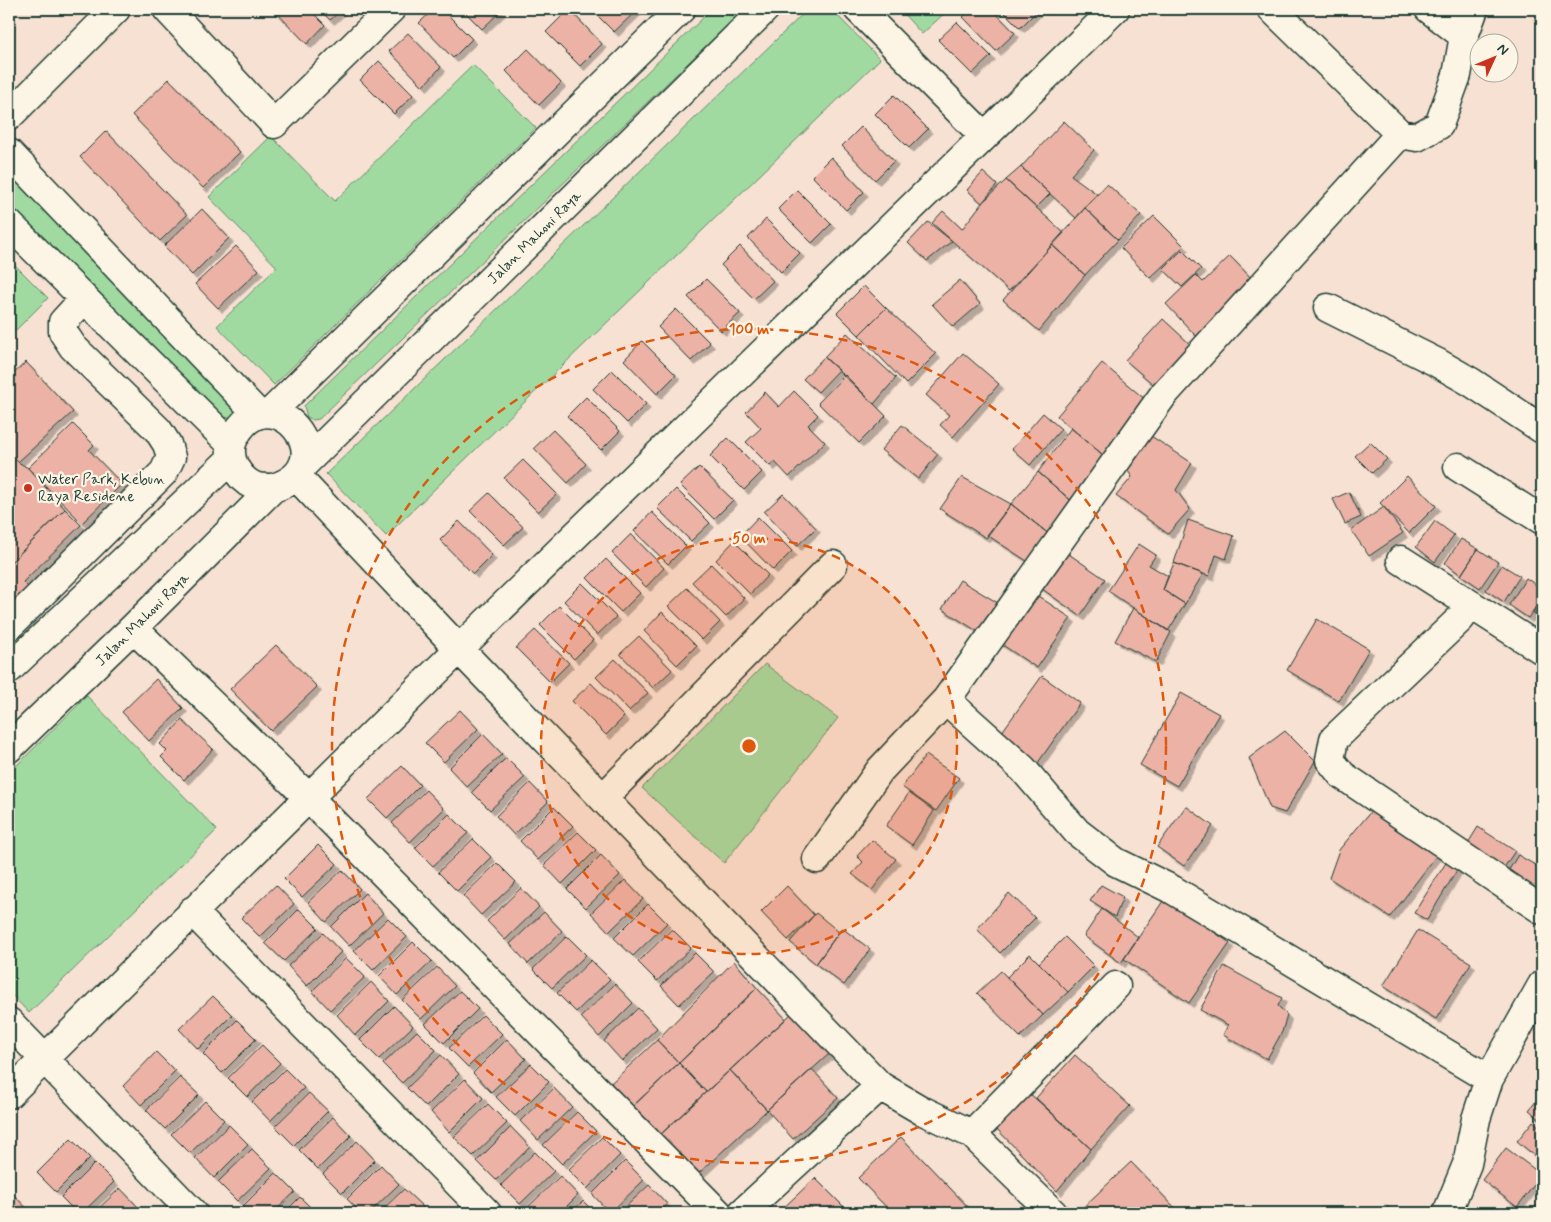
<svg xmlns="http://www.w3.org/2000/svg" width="1551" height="1222" font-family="Mynerve,sans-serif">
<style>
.green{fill:#a1daa0;stroke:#608c6a}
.building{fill:#ecb2a6;stroke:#1f3d34;filter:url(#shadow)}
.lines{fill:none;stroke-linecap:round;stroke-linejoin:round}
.minor-casing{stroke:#1f3d34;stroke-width:31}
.minor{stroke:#fcf5e5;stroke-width:28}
.ring{fill:none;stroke:#de580e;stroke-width:2.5;stroke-dasharray:9 6}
.poi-dot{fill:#c8321e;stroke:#fcf5e5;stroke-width:2}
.labels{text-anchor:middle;stroke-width:4.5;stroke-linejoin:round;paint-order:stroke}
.street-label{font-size:15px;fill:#1f3d34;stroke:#fcf5e5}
.poi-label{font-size:15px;fill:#1f3d34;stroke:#fcf5e5;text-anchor:start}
.centre{fill:#de580e;stroke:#fcf5e5;stroke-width:2.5}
.ring-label{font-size:15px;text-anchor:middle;font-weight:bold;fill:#de580e;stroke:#fcf5e5;stroke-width:4.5;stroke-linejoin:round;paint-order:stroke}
</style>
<defs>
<filter id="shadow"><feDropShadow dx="4.5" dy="4.5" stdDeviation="0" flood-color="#0004"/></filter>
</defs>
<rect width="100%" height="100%" fill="#f7e1d2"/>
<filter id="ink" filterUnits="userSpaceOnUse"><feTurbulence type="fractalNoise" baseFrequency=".02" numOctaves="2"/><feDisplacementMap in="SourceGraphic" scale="10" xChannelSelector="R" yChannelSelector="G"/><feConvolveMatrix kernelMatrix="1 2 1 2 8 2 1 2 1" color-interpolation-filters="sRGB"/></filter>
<g filter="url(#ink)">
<path class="green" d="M712 9H744L319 419 313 420 307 417 304 406 308 402Z
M808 9H831L880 59 386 536 326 474Z
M899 9H949L922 34Z
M473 65 536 128 274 385 217 326 277 267 209 197 271 136 335 201Z
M9 169 234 403 236 411 232 417 219 418 215 414 9 203Z
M9 259 48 298 9 337Z
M765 664 838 718 724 863 642 788Z
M87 696 217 830 29 1013 9 992V773Z"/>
<path class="building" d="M273 9H309L325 25 307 44Z
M319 9H342L330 20Z
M434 9H442L472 39 453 58 419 23Z
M462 9H499L501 11 482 29Z
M569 9 602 44 580 66 546 32Z
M591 9H634L636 11 614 32Z
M971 9H992L1015 33 996 51 963 17Z
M1001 9H1039L1020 28Z
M957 22 991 56 972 74 938 40Z
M408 33 441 67 423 86 389 51Z
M528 49 561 83 539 105 506 71Z
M379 61 413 95 394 114 360 80Z
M169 79 240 152 203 188 132 115Z
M894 95 928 129 909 148 875 114Z
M1064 121 1094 150 1071 175 1097 194 1076 218 1021 167Z
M861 127 894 161 875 180 842 146Z
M106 131 187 215 160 241 80 157Z
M831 157 864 192 846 210 812 176Z
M1021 167 1050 194 1036 208 1006 180Z
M983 172 997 185 982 203 967 190Z
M1006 180 1064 233 1009 291 932 223 943 211 962 229 982 203Z
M1107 184 1141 215 1118 240 1085 208Z
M797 190 831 224 812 243 778 209Z
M1085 208 1118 240 1085 275 1052 245Z
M202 209 229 238 192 275 164 246Z
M1154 216 1184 246 1150 278 1121 248Z
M766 219 800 253 781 272 748 238Z
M928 222 952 241 927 261 908 243Z
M1052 245 1085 275 1039 331 1003 300Z
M236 246 259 270 218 308 195 284Z
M740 246 773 281 754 299 721 265Z
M1182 250 1201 269 1182 287 1163 269Z
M1230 256 1254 281 1196 336 1166 304 1196 275 1203 282Z
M706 279 740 313 721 331 688 297Z
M960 280 980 304 953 327 932 304Z
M864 286 886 308 859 335 837 313Z
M886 308 936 354 906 384 859 335Z
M676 309 710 343 691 361 658 327Z
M1163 319 1191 345 1155 386 1125 360Z
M847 333 896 378 874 404 824 357Z
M642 341 676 375 657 394 624 360Z
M963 353 999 384 953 437 940 425 949 415 926 395Z
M824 357 839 370 818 392 803 379Z
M26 362 73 412 18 462 9 453V378Z
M1102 363 1153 406 1109 460 1057 416Z
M612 370 646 404 627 423 593 389Z
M845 375 886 416 859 443 818 403Z
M794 391 818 415 808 425 825 442 789 477 775 462 770 466 746 442 761 428 746 412 765 392 779 407Z
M586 397 620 431 601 450 567 416Z
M1043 413 1061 429 1030 465 1012 449Z
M73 424 94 445 89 450 122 484 82 523 28 468Z
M902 425 938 454 918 479 881 450Z
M1071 428 1109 460 1075 504 1038 472Z
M553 430 586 464 568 483 534 448Z
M1151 436 1192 463 1176 490 1190 509 1168 534 1116 496 1132 477 1124 465Z
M728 438 762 472 744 490 710 456Z
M1370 442 1387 459 1372 473 1355 456Z
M9 453 18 462 28 468 65 509 9 564Z
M523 460 557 494 538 512 504 478Z
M699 467 733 500 714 519 680 485Z
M1038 472 1075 504 1050 535 1011 504Z
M1407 476 1436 506 1409 533 1380 503Z
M962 477 1011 504 986 538 940 509Z
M676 489 710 523 691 541 657 508Z
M1349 492 1361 517 1345 524 1333 499Z
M489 493 523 527 504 545 470 511Z
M783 494 816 528 797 546 764 512Z
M1011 504 1050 535 1030 563 987 535Z
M1384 507 1403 533 1369 556 1351 530Z
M65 509 81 525 23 582 32 591 9 613V564Z
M652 512 686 546 668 564 634 531Z
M758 517 792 551 773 570 740 536Z
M1188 520 1234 536 1226 559 1216 555 1209 576 1174 563Z
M459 521 492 555 473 574 440 540Z
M1435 521 1454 535 1435 562 1416 547Z
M631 534 664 568 646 587 612 553Z
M1461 539 1478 549 1461 575 1445 563Z
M734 541 768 575 750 594 716 560Z
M1139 544 1156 555 1149 565 1168 576 1163 590 1185 604 1168 631 1108 591Z
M1478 549 1498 562 1480 588 1461 575Z
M1063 550 1105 579 1080 616 1038 586Z
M606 559 640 593 621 612 587 578Z
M1174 563 1203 574 1185 604 1163 590Z
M711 564 744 598 726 617 692 582Z
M1502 565 1520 576 1504 602 1486 590Z
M1526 578 1542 589V598L1528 618 1509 605Z
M960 580 998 603 980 633 942 609Z
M582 583 616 617 597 635 564 601Z
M687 588 720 622 702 640 668 606Z
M1029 590 1071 618 1037 668 995 640Z
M1542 598V619L1533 613Z
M559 606 593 640 574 659 540 625Z
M1133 608 1171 632 1156 662 1115 641Z
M662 612 696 646 677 665 644 631Z
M1317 619 1369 649 1339 701 1287 670Z
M535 630 569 663 550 682 516 648Z
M639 636 672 670 653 688 620 654Z
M276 645 317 687 271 731 230 689Z
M615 659 648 693 629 711 596 677Z
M1042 676 1080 703 1037 764 999 736Z
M156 679 183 708 149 741 122 712Z
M591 683 624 717 606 735 572 701Z
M1181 693 1219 714 1177 786 1140 765Z
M460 710 478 729 444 762 425 743Z
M182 720 213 749 184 780 161 757 167 751 160 744Z
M1285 731 1315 761 1285 813 1270 808 1249 758Z
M483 734 502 754 467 787 449 768Z
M926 755 959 778 936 811 902 787Z
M506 758 525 777 490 810 472 792Z
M402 766 420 785 387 818 368 799Z
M530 783 548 802 514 835 496 816Z
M426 790 444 809 410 842 392 823Z
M909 793 934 811 912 845 886 826Z
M1186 806 1213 826 1184 866 1157 847Z
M554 807 573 826 538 860 520 841Z
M1372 810 1439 852 1390 917 1329 878 1339 850Z
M449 814 468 833 433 866 415 848Z
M1478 827 1515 851 1501 872 1465 848Z
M578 832 596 850 562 884 544 865Z
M473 839 491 857 457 891 438 872Z
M872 840 896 859 872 890 852 874 863 862 857 856Z
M318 845 337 864 302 897 284 879Z
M601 855 620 875 586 908 567 889Z
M1518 855 1542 869 1541 894 1507 873Z
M1449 858 1460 865 1427 920 1414 913Z
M497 863 516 882 481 915 463 896Z
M342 870 360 889 326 922 308 902Z
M625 880 643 899 609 932 591 913Z
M276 885 294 904 260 937 241 918Z
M1101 885 1123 897 1115 917 1090 901Z
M787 886 814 915 788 940 761 912Z
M521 888 539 907 505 940 487 921Z
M365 893 383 913 349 946 331 927Z
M1009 893 1035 918 1000 953 977 929Z
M1165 898 1230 943 1189 1003 1124 959Z
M648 904 667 923 633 956 614 938Z
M299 909 318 928 284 961 265 943Z
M1102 909 1138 937 1121 963 1084 936Z
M544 912 562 931 528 964 510 944Z
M816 913 839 932 816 964 790 942Z
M388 918 407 937 373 970 354 951Z
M842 928 870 949 844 985 816 964Z
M672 929 691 948 657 981 638 962Z
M1418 930 1471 963 1436 1019 1383 986Z
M323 933 341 952 307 986 288 966Z
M567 936 586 955 552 988 533 969Z
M1065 937 1094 966 1068 992 1039 963Z
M413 942 432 961 397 995 379 976Z
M695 953 714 972 679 1005 661 986Z
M1030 954 1068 992 1043 1015 1007 977Z
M346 958 365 977 330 1010 312 991Z
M591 960 610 979 576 1012 557 993Z
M734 961 757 988 679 1063 657 1040Z
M1224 966 1282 998 1278 1006 1287 1015 1282 1032 1267 1059 1223 1035 1228 1025 1200 1010Z
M437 967 455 986 421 1019 402 1000Z
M1001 971 1043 1015 1020 1037 977 993Z
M371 982 389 1001 355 1035 337 1015Z
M615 984 633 1003 599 1037 581 1017Z
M757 988 786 1019 706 1092 679 1063Z
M460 991 478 1009 444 1043 425 1024Z
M213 996 232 1015 198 1049 179 1029Z
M394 1006 413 1026 379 1059 360 1040Z
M638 1008 657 1028 622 1061 604 1041Z
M791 1014 829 1054 767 1110 730 1070Z
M483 1015 502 1034 468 1067 449 1048Z
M237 1020 256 1039 222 1073 203 1054Z
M417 1031 436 1050 402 1083 383 1064Z
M507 1039 526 1059 491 1092 473 1073Z
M657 1040 679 1063 633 1106 611 1083Z
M262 1045 280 1063 247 1097 228 1078Z
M156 1052 175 1071 141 1105 123 1086Z
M441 1055 459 1074 426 1107 407 1088Z
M1075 1055 1130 1106 1091 1149 1036 1098Z
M679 1063 706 1092 660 1135 633 1106Z
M531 1064 549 1082 515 1116 496 1097Z
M285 1069 304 1088 270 1121 252 1102Z
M812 1069 838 1098 793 1139 767 1110Z
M730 1070 767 1110 697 1175 660 1135Z
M180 1077 199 1095 165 1129 146 1110Z
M465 1079 483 1098 449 1132 431 1112Z
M554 1088 572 1107 538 1140 520 1121Z
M1026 1090 1091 1149 1057 1191 992 1124Z
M309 1093 328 1111 294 1145 275 1126Z
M1542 1094V1121L1529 1110Z
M205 1101 224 1120 190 1153 171 1134Z
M488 1104 507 1123 473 1156 454 1137Z
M577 1112 596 1131 562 1164 543 1145Z
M333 1117 351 1136 318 1169 299 1150Z
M1533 1121 1542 1129V1162L1517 1141Z
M229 1125 248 1144 214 1178 195 1158Z
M511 1127 530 1147 496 1180 477 1161Z
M602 1137 620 1155 587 1189 568 1170Z
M901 1137 971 1210 967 1213H892L858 1178Z
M71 1139 90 1158 56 1192 37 1173Z
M357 1141 375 1160 342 1193 323 1174Z
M1506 1148 1542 1175 1517 1207 1482 1180Z
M252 1149 271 1168 237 1201 218 1182Z
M535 1152 554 1171 520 1204 501 1185Z
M625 1161 644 1180 610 1213 592 1194Z
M1131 1162 1177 1210 1174 1213H1077Z
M95 1163 114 1182 82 1213H77L61 1197Z
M381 1165 399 1184 369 1213H361L347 1199Z
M276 1173 295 1192 273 1213H249L242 1207Z
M560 1176 578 1195 560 1213H529L525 1210Z
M815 1178 850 1213H778Z
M649 1185 667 1204 657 1213H619Z
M120 1188 138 1207 132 1213H94Z
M404 1189 423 1207 417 1213H379Z
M14 1195 31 1213H9V1201Z
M300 1197 316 1213H284Z
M1542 1199V1213H1531Z
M583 1201 595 1213H570Z
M1385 1205 1395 1213H1378Z"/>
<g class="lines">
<defs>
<path id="minor" d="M167 9 274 124 391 9
M858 9 984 136
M1429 9 1464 36
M9 116 116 9
M1400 134 1417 137 1439 125 1457 75 1464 36 1474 9
M9 153 258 414
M9 224 231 444
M1328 308 1436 362 1471 382 1542 429
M270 413 681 9
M303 465 765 9
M1458 467 1542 520
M296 476 459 649 880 1086 921 1110 972 1134 1116 986
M1401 560 1542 650
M1461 618 1334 739 1330 760 1342 775 1542 910
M9 626 164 472 171 457 167 444 158 430 73 347 63 332V322L84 299
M133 628 308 797 718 1213
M9 669 231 459
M946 700 1023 769 1077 832 1116 862 1173 890 1489 1079
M9 748 133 628 273 488C351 464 269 369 234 438 225 456 237 478 254 486 259 488 267 488 273 488
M603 798 833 565
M817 859 880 770 946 700 1164 394 1400 134 1272 9
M192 911 487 1213
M9 1022 193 1213
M9 1094 459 649 1115 9
M972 1134 1053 1213
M742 1213 880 1086
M1447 1213 1467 1164 1476 1119 1489 1079 1542 985"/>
</defs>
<use href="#minor" class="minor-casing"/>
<use href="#minor" class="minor"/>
</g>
</g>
<circle cx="749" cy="746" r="208" fill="#de580e" fill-opacity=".12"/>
<g class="ring">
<circle cx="749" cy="746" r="208"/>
<circle cx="749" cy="746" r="417"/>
</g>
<circle class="poi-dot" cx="28" cy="488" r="5"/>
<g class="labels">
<g class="street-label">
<text transform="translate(534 237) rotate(-45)" y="5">Jalan Mahoni Raya</text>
<text transform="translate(142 619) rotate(-45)" y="5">Jalan Mahoni Raya</text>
</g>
<g class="poi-label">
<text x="38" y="484">Water Park, Kebun<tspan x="38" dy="17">Raya Residene</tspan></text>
</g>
</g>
<circle cx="749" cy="746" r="8" class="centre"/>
<g class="ring-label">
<text x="749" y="334">100 m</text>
<text x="749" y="543">50 m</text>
</g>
<rect width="1551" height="1222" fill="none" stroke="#fcf5e5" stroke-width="30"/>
<rect x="15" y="15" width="1521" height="1192" fill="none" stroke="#1f3d34" stroke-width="2" filter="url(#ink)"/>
<g transform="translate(1494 58) rotate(46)"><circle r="24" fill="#fcf5e5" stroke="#a4ab9e"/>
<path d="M0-4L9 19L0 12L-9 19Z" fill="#c8321e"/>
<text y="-8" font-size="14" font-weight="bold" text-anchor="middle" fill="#1f3d34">N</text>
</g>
</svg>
